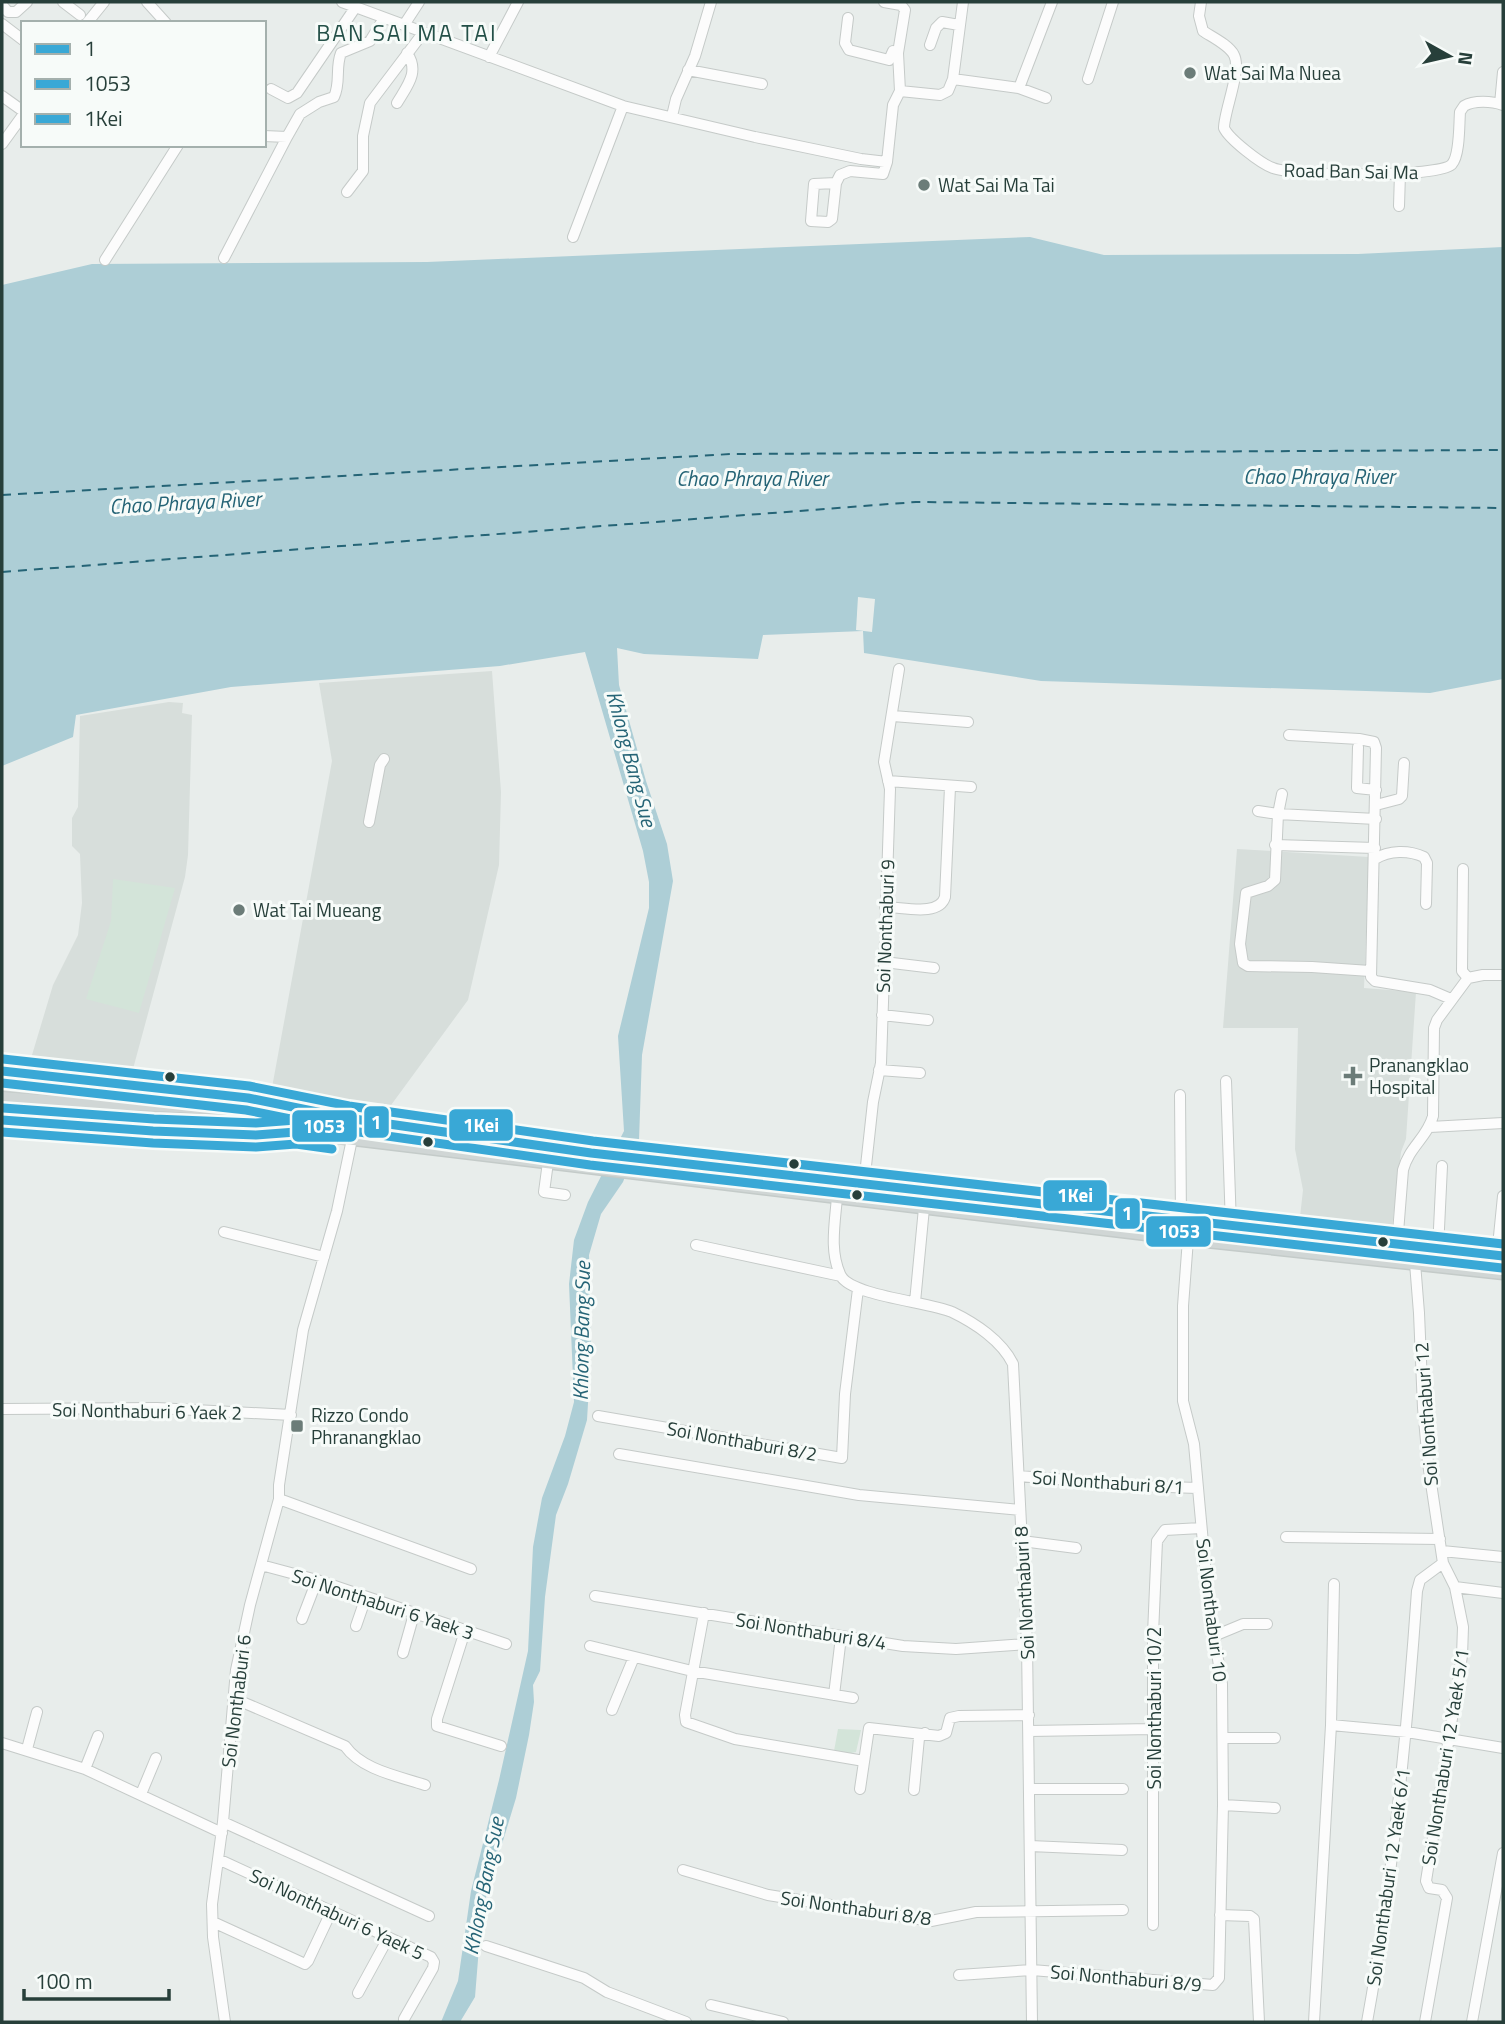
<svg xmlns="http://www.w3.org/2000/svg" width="1505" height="2024" font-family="'Titillium Web',sans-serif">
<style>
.built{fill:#d7dedb}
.green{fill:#d3e4d9}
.water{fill:#adced6}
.pier{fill:#e8edeb}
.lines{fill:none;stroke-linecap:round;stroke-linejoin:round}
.ferry{stroke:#256476;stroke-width:2;stroke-dasharray:9 7;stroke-linecap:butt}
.minor-casing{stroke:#c5cac8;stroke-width:12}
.major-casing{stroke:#c4cbc9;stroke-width:15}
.minor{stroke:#fcfcfc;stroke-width:10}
.major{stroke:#d0d6d5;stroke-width:12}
.bus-1-casing{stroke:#f7fbf9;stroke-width:14}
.bus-2-casing{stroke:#f7fbf9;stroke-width:14}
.bus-3-casing{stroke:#f7fbf9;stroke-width:14}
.bus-1{stroke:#39a8d6;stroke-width:9}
.bus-2{stroke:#39a8d6;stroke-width:9}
.bus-3{stroke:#39a8d6;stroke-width:9}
.poi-dot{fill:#6b7c78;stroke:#f7fbf9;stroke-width:2.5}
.bus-dot{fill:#273f3a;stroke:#f7fbf9;stroke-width:2.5}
.labels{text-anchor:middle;stroke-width:6;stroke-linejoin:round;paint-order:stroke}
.poi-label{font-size:19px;fill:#273f3a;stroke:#f7fbf9;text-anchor:start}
.street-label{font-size:19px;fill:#273f3a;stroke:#f7fbf9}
.water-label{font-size:21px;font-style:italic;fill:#256476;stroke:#f7fbf9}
.quarter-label{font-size:23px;letter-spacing:2px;fill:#245048;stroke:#f7fbf9}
.line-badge{stroke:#f7fbf9;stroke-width:2.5}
.badge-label{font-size:19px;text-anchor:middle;font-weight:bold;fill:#fff}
</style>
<rect width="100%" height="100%" fill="#e8edeb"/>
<path class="built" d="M492 671 501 792 499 865 468 1000 386 1112 271 1093 332 761 319 683Z
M169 702 183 703 182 713 192 715 188 855 185 877 130 1080 29 1065 53 985 78 935 82 903 80 854 72 846V818L78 807 80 716Z
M1237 849 1369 857 1364 988 1416 992 1406 1139 1401 1152 1391 1236 1299 1226 1303 1190 1295 1149 1298 1028H1223Z"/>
<path class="green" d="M113 879 175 888 139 1013 86 999 111 921Z
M838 1729 861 1730 856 1752 851 1753 834 1751Z"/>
<path class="water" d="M1030 237 1104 255 1358 254 1503 247V679L1430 693 1041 681 864 653 863 631 763 635 758 659 644 654 617 648 619 685 646 781 667 844 673 881 642 1055 639 1140 623 1182 601 1214 589 1255 591 1353 587 1420 568 1484 556 1515 545 1597 540 1671 533 1685 534 1702 529 1735 516 1798 482 1910 475 1997 460 2022H441L458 1981 471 1891 499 1780 528 1651 533 1547 542 1498 565 1436 574 1402 569 1284 574 1240 588 1202 624 1131 618 1036 649 908V882L643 851 585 652 500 666 231 687 76 715 73 737 2 766V285L92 264 427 262Z"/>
<path class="pier" d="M858 597 875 599 872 632 856 630Z"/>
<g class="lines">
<path class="ferry" d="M2 495 732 454 1503 450
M2 572 916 502 1503 508"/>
<defs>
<path id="minor" d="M63 2 80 15
M147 2 166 23
M342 2 623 106 755 137 861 159 887 162 893 105 900 91 940 95 948 91 953 79 963 2
M884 2 901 5 905 10 898 53 900 91
M1201 2 1199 16 1203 31C1212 37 1229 45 1234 55 1242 70 1224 111 1224 128 1229 139 1261 164 1273 168 1292 176 1442 178 1452 164 1460 155 1459 124 1460 112L1464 106C1474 100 1492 101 1503 105
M2 5 8 12H16L27 2
M848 18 845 43 849 50 889 60 893 51 897 53
M87 23 104 2
M2 24 23 40
M404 25 419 2
M930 45 936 28 942 22 959 25
M489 57 518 2
M688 70 762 84
M953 79 1019 88 1052 2
M1088 79 1113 2
M1019 88 1046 98
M271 89 288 98 297 93 355 8
M2 96 23 111
M397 103C407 86 420 72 407 53
M1500 104 1503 72
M672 116 676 99 695 56 711 2
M264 136 287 137 300 114 319 102 334 97C341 82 335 68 341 53L370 41 384 18
M2 144 23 115
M836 183 814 184 811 221 828 222 832 219 836 183 840 175 850 171 883 174 887 162
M347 192 363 171V136L370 103 423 33
M1399 206 1400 173
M573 237 623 106
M224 258 287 137
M105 260 178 145
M893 716 968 722
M1289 735 1359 739 1374 742 1376 748 1371 977 1375 981 1430 990 1451 999
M1358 747 1357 788 1376 790
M888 781 971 787
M1282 794 1278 814 1376 819
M1376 805 1399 799 1402 796 1404 763
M1258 811 1278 814 1275 880 1268 886 1246 893 1240 944 1243 963 1248 966 1312 967 1370 971
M369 822 380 765 384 759
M1275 845 1375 848
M1375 859C1389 850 1409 850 1424 857L1427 863 1426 904
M1463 869 1462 971 1468 978
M885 907C903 907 939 917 945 897L950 787
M884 962 934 968
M882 1015 928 1020
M879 1070 920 1073
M1226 1081 1231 1226
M1180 1095 1181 1220
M1430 1127 1503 1123
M548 1162 544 1192 565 1195
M864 1184 873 1102 881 1063 890 789 884 762 899 669
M837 1197C835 1223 829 1252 841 1276
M224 1232 324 1257
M696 1245 841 1276C852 1296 929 1302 952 1312 975 1323 1002 1341 1013 1364L1027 1644 1032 2022
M1397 1245 1403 1170C1409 1147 1427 1138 1433 1116L1434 1028 1437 1020 1468 978 1483 975H1503
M1438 1249 1442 1166
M1497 1256 1503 1196
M1415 1263 1419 1313 1423 1408 1428 1463 1443 1563 1455 1587 1463 1627 1462 1656 1426 1881 1429 1888 1442 1890 1447 1898 1425 2022
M915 1302 924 1208
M2 1409 157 1408 291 1415
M598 1416 842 1458 845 1394 858 1289
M619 1454 859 1495 1020 1510
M1019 1476 1141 1486 1197 1488
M279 1499 471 1569
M1286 1537 1440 1539
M1022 1541 1076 1548
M1442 1551 1503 1557
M261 1565 317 1580 506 1644
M1455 1587 1503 1593
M595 1596 903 1646 956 1649 1027 1644
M704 1613 685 1715 686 1722 735 1739 864 1761
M302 1619 317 1580
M356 1626 366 1597
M465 1631 437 1719V1726L501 1746
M1214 1636 1243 1624H1267
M590 1646 692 1671 853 1698
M403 1653 414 1614
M834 1695 841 1637
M233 1698 345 1746C362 1770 398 1776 425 1785
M612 1710 634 1657
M1331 1725 1407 1732 1503 1748
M1029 1731 1153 1729
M1223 1738H1275
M2 1743 85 1769 222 1833
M27 1749 37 1712
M85 1769 98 1736
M860 1789 869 1728 939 1736 946 1733 950 1718 959 1716 1029 1715
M1030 1789H1123
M914 1790 919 1738 925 1733
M141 1794 156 1758
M1223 1805 1275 1808
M223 1822 429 1916
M1030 1846 1122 1850
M218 1859 431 1957 434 1962 433 1968 404 2019
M683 1870 768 1895 931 1921 976 1912 1123 1910
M1220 1915 1250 1916 1254 1919 1259 2022
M213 1922 305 1964 308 1961 332 1910
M1153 1925V1634L1157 1541 1165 1530 1201 1528
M486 1946 584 1978 607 1992 686 2022
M959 1975 1032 1970 1213 1985 1219 1978 1223 1805 1222 1684 1208 1598 1194 1444 1183 1401V1306L1188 1239
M358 1993 388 1938
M711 2005 783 2022
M225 2022 213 1937 212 1904 223 1822 236 1670 250 1605 279 1499V1485L303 1330 337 1211 352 1139
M1314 2022 1331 1725 1334 1584
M1367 2022C1393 1880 1407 1735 1417 1591L1420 1580 1443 1563
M1472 2022 1503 1853"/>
<path id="major" d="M2 1071 248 1098 292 1107
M2 1085 81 1092 112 1099
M2 1098 80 1104H136L234 1109 347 1118 651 1160 1503 1256
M2 1108 227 1122 271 1129
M2 1120 256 1135 296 1132 1188 1239 1503 1273"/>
</defs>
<use href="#minor" class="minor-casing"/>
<use href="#major" class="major-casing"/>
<use href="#minor" class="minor"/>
<use href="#major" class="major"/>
<defs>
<path id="bus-1" d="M2 1071 248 1098 347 1118 591 1153 1503 1256
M2 1120 153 1131 256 1135 296 1132 334 1137"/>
<path id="bus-2" d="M2 1083 246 1110 345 1130 590 1165 1502 1268
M2 1132 153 1143 256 1147 296 1144 332 1149"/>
<path id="bus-3" d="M3 1059 249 1086 349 1106 593 1141 1503 1244
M3 1108 154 1119 256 1123 296 1120 336 1125"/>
</defs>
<use href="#bus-1" class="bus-1-casing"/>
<use href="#bus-2" class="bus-2-casing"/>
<use href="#bus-3" class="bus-3-casing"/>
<use href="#bus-1" class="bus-1"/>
<use href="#bus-2" class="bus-2"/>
<use href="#bus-3" class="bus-3"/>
</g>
<g class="poi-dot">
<circle cx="1190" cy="73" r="7"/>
<circle cx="924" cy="185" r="7"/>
<circle cx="239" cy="910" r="7"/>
<path d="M1349.5 1065.5h7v7h7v7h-7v7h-7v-7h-7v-7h7z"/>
<rect x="290" y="1419" width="14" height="14" rx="3.5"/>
</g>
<g class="bus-dot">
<circle cx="170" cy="1077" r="6"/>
<circle cx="428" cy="1142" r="6"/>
<circle cx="794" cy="1164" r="6"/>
<circle cx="857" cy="1195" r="6"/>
<circle cx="1383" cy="1242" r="6"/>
</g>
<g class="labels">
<g class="poi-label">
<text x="1204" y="80">Wat Sai Ma Nuea</text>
<text x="938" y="192">Wat Sai Ma Tai</text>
<text x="253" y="917">Wat Tai Mueang</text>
<text x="1369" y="1072">Pranangklao<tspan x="1369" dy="22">Hospital</tspan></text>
<text x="311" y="1422">Rizzo Condo<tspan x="311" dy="22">Phranangklao</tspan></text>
</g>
<g class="street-label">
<text transform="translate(1351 171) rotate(1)" y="7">Road Ban Sai Ma</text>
<text transform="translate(885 926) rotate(-88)" y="7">Soi Nonthaburi 9</text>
<text transform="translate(147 1411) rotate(1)" y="7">Soi Nonthaburi 6 Yaek 2</text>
<text transform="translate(1426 1414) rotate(-94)" y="7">Soi Nonthaburi 12</text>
<text transform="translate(742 1441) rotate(10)" y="7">Soi Nonthaburi 8/2</text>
<text transform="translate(1108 1482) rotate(4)" y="7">Soi Nonthaburi 8/1</text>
<text transform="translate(1024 1593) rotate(-93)" y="7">Soi Nonthaburi 8</text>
<text transform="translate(383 1604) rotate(18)" y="7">Soi Nonthaburi 6 Yaek 3</text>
<text transform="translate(1212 1610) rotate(83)" y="7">Soi Nonthaburi 10</text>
<text transform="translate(811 1631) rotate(9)" y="7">Soi Nonthaburi 8/4</text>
<text transform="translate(236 1701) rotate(-83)" y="7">Soi Nonthaburi 6</text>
<text transform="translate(1154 1708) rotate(-90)" y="7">Soi Nonthaburi 10/2</text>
<text transform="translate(1445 1757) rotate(-81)" y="7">Soi Nonthaburi 12 Yaek 5/1</text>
<text transform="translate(1388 1877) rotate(-82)" y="7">Soi Nonthaburi 12 Yaek 6/1</text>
<text transform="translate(856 1908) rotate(8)" y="7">Soi Nonthaburi 8/8</text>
<text transform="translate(337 1914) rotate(25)" y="7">Soi Nonthaburi 6 Yaek 5</text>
<text transform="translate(1126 1978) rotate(5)" y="7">Soi Nonthaburi 8/9</text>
</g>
<g class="water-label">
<text x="1319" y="484">Chao Phraya River</text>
<text x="752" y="486">Chao Phraya River</text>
<text transform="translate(185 503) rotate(-3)" y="7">Chao Phraya River</text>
<text transform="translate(631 759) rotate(75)" y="7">Khlong Bang Sue</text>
<text transform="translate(582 1331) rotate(-89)" y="7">Khlong Bang Sue</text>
<text transform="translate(484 1886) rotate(-79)" y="7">Khlong Bang Sue</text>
</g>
<g class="quarter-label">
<text x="407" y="41">BAN SAI MA TAI</text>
</g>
</g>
<g class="line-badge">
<rect x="363" y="1105" width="27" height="34" rx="7" fill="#39a8d6"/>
<rect x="448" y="1108" width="66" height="34" rx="7" fill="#39a8d6"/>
<rect x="291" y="1109" width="67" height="34" rx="7" fill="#39a8d6"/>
<rect x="1042" y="1179" width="66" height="33" rx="7" fill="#39a8d6"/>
<rect x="1114" y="1197" width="27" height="33" rx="7" fill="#39a8d6"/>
<rect x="1145" y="1215" width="67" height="33" rx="7" fill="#39a8d6"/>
</g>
<g class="badge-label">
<text x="376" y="1129">1</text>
<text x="481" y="1132">1Kei</text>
<text x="324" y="1133">1053</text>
<text x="1075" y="1202">1Kei</text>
<text x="1127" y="1220">1</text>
<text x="1179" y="1238">1053</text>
</g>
<rect width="1505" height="2024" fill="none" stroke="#273f3a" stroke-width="7"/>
<rect x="21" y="21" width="245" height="126" fill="#f7fbf9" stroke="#a4b0ad" stroke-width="2"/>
<rect x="35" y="44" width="35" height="10" fill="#39a8d6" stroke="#a4b0ad" stroke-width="2"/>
<text x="84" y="56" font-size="21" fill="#273f3a">1</text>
<rect x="35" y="79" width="35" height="10" fill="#39a8d6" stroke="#a4b0ad" stroke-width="2"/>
<text x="84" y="91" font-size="21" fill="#273f3a">1053</text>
<rect x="35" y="114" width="35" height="10" fill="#39a8d6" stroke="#a4b0ad" stroke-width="2"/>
<text x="84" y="126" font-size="21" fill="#273f3a">1Kei</text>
<g transform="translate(1449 56) rotate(98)" stroke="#f7fbf9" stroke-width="5" paint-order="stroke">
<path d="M0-5L12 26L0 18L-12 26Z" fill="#273f3a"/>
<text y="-10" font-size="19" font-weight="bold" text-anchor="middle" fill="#273f3a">N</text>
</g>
<path d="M24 1989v10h145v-10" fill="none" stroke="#273f3a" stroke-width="3.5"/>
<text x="35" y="1989" font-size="21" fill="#273f3a" stroke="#f7fbf9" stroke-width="5" paint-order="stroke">100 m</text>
</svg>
